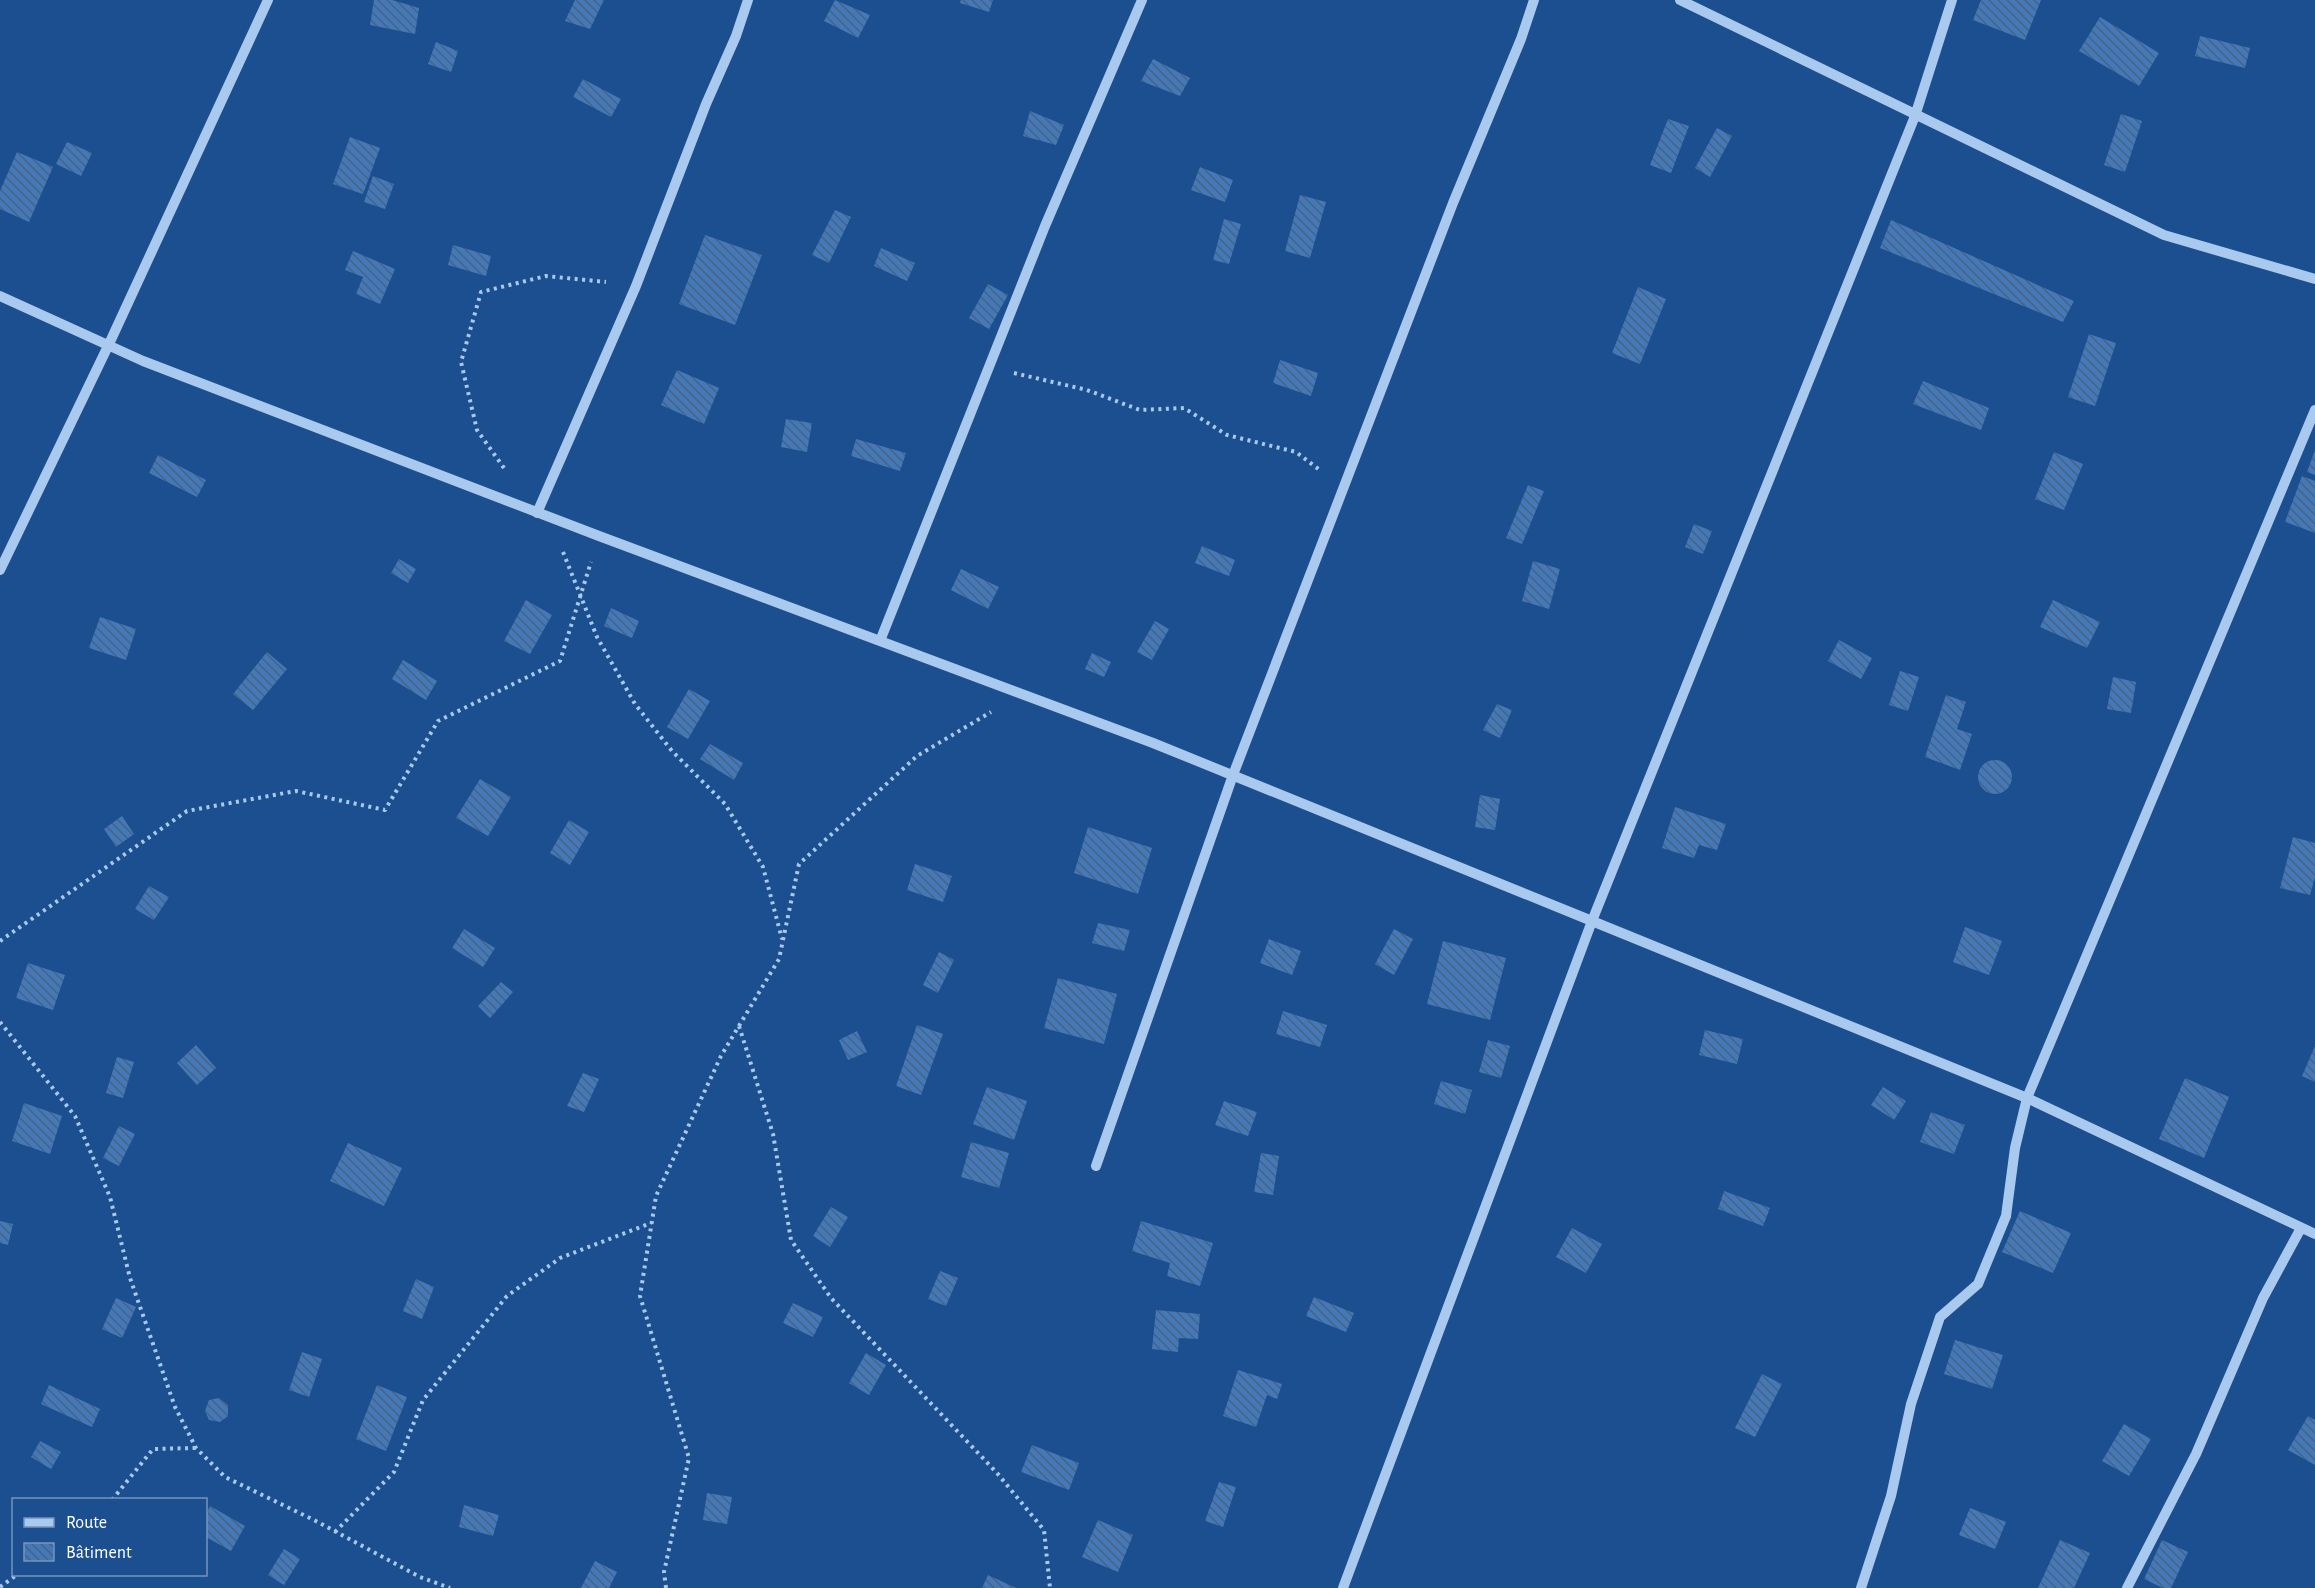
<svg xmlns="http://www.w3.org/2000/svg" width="2315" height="1588" font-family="'Alegreya Sans',sans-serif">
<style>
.building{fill:url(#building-back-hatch)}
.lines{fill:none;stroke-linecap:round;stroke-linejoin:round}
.path{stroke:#a9c9ee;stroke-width:4;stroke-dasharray:3 4.5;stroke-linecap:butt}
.minor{stroke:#a9c9ee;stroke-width:10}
</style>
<defs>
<pattern id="building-back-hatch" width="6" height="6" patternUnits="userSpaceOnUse" patternTransform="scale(1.5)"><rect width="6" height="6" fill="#4478b7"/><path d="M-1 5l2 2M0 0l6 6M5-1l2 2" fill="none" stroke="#486282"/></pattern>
</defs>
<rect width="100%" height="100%" fill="#1b4f8f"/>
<path class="building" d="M374 0H392L419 8 415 34 370 25Z
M575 0H604L590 29 565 21Z
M835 0 870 15 858 38 824 21Z
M961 0H993L989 12 960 3Z
M1981 0H2041L2025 40 1973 20Z
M2100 17 2159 53 2139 86 2079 51Z
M2200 36 2250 48 2245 68 2195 56Z
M436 42 458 51 451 72 428 64Z
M1153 59 1190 78 1180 96 1141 81Z
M583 79 621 99 611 117 573 97Z
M1030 111 1064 125 1056 145 1023 136Z
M2121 114 2142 121 2125 172 2104 165Z
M1668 119 1689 126 1671 173 1650 165Z
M1717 128 1732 136 1710 177 1695 168Z
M350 137 380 148 363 194 333 184Z
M67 142 92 153 81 176 56 164Z
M17 152 53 167 29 222 0 209V191Z
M1200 167 1233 180 1225 202 1191 190Z
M373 176 394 184 385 209 364 202Z
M1300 195 1326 202 1310 258 1285 251Z
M835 210 851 217 829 263 812 255Z
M1224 219 1241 224 1229 264 1213 260Z
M1891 220 2074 301 2063 322 1880 248Z
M705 235 762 255 735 325 679 304Z
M453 245 491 256 486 276 448 265Z
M881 248 915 263 907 281 874 266Z
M353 251 395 269 380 304 356 294 363 277 345 270Z
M988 284 1008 295 989 329 969 318Z
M1638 287 1666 299 1640 364 1612 353Z
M2089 334 2116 343 2095 406 2068 397Z
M1280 360 1318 373 1311 396 1273 383Z
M677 370 719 388 704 424 661 405Z
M1923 381 1989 408 1981 430 1913 404Z
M786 419 812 423 807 452 781 447Z
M856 439 906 453 900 471 851 456Z
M2315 450V475L2307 472Z
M2054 452 2083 464 2064 510 2035 499Z
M158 455 206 480 197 497 149 473Z
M2302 476 2315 481V533L2285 522Z
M1528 485 1544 491 1522 544 1506 538Z
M1694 524 1712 531 1703 554 1685 547Z
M1202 546 1235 560 1229 576 1195 563Z
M399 559 416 569 408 583 391 573Z
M1533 561 1560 569 1549 609 1522 601Z
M961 569 999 587 988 609 951 590Z
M526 600 552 615 530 654 504 641Z
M2053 600 2100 622 2087 648 2040 627Z
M611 608 639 621 632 638 604 626Z
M100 617 136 629 126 660 89 648Z
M1155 621 1169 629 1152 660 1137 652Z
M1839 640 1872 658 1861 679 1828 661Z
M267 652 287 669 253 710 233 694Z
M1092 653 1111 662 1104 677 1085 669Z
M403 660 437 681 426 700 392 679Z
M1900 671 1919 677 1908 711 1889 705Z
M2113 677 2136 682 2131 713 2107 709Z
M689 689 710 701 688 739 667 727Z
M1946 695 1966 702 1957 729 1972 734 1960 770 1925 757Z
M1497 704 1512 710 1500 738 1483 730Z
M710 744 743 763 734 780 700 759Z
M1978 777a17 17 0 1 1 34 0a17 17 0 1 1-34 0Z
M480 779 511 797 488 836 456 818Z
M1480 795 1500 799 1495 830 1475 827Z
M1675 807 1726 824 1717 850 1699 845 1694 858 1662 848Z
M122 816 134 834 116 847 104 829Z
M569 820 589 832 570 865 550 853Z
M1088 827 1152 848 1138 894 1074 873Z
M2293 837 2315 843V877L2310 895 2280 888Z
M915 864 952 876 943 902 907 890Z
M149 886 169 897 154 920 135 909Z
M1098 923 1130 930 1124 951 1092 943Z
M1965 927 2002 941 1989 975 1953 962Z
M464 929 495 948 483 967 452 948Z
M1394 929 1413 939 1394 975 1375 964Z
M1269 939 1301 951 1292 975 1260 963Z
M1443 941 1506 958 1490 1020 1427 1004Z
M939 952 954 960 938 993 923 985Z
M28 963 65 975 53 1010 16 998Z
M1058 978 1117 994 1104 1044 1044 1028Z
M501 982 513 992 490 1018 478 1006Z
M1283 1011 1327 1025 1320 1047 1276 1034Z
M917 1025 943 1034 921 1095 896 1086Z
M1705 1030 1743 1039 1737 1064 1699 1055Z
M857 1031 867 1052 848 1060 839 1040Z
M1488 1040 1510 1046 1501 1078 1479 1072Z
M196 1045 216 1068 197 1085 177 1063Z
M2315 1046V1082L2302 1076Z
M117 1057 134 1062 123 1098 106 1093Z
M583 1073 599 1079 584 1112 567 1106Z
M2185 1078 2229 1097 2204 1158 2159 1139Z
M1441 1081 1472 1090 1465 1114 1434 1104Z
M987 1087 1027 1101 1014 1140 973 1124Z
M1883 1087 1906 1101 1894 1120 1871 1105Z
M1224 1101 1257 1112 1248 1136 1215 1125Z
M24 1103 62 1116 50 1154 12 1141Z
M1931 1112 1965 1125 1954 1154 1920 1142Z
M119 1126 135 1134 119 1166 103 1158Z
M971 1142 1009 1153 999 1188 961 1177Z
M348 1143 402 1168 384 1206 330 1181Z
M1261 1153 1279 1156 1273 1195 1254 1192Z
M1724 1191 1770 1208 1763 1226 1718 1209Z
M831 1207 848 1217 830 1247 813 1236Z
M2020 1211 2071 1233 2053 1273 2002 1252Z
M0 1221 13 1224 8 1245 0 1243Z
M1141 1221 1213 1243 1200 1286 1167 1276 1170 1263 1132 1251Z
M1572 1228 1602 1244 1586 1273 1556 1257Z
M940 1271 958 1278 946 1306 928 1299Z
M416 1279 434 1287 422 1319 403 1311Z
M1314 1297 1354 1313 1346 1332 1306 1316Z
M116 1298 136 1307 122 1338 102 1329Z
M793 1303 823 1317 813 1337 783 1323Z
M1156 1310 1200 1314 1198 1339 1179 1338 1178 1352 1152 1349Z
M1955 1340 2003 1355 1992 1389 1944 1374Z
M302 1352 322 1359 309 1397 289 1390Z
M866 1353 886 1365 869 1395 849 1383Z
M1238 1370 1282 1384 1277 1399 1267 1395 1256 1427 1223 1416Z
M1762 1374 1782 1384 1755 1437 1735 1428Z
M49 1385 100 1409 92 1427 41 1404Z
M377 1385 407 1397 386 1451 356 1439Z
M219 1398 228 1405V1416L220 1422 209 1420 205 1411 209 1400Z
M2308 1416 2315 1420V1465L2288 1450Z
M2124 1424 2151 1439 2129 1476 2102 1461Z
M40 1441 61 1452 51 1469 31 1457Z
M1032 1445 1079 1463 1069 1490 1021 1472Z
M1219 1482 1236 1487 1223 1527 1205 1521Z
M707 1493 732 1497 727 1524 703 1520Z
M464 1505 499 1515 493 1536 459 1527Z
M210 1506 245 1526 231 1551 206 1537V1514Z
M1970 1508 2006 1522 1995 1549 1959 1535Z
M1098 1520 1133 1535 1118 1572 1082 1557Z
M2060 1540 2090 1553 2074 1588H2038Z
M2162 1540 2188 1552 2171 1588H2163L2144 1579Z
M284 1549 300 1559 284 1585 268 1575Z
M595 1561 617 1572 609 1588H581Z
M988 1575 1016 1588H982Z"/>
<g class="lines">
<path class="path" d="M1014 373 1087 390 1140 410 1184 408 1227 435 1296 452 1321 471
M504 468 477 430 461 362 481 292 546 276 606 282
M563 552 597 637 635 704 672 751 725 804 763 867 782 939
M0 941 187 811 296 791 385 810 438 721 560 661 591 562
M0 1022 75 1116 110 1197 130 1278 175 1407 196 1448 225 1477 314 1520 420 1577 450 1588
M739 1026 773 1134 791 1240 831 1298 997 1473 1044 1530 1050 1588
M112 1500 153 1449 196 1448
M335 1532 394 1472 423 1400 507 1296 560 1258 651 1223
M0 1587 18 1574
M666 1588 664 1572 689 1458 640 1296 656 1196 721 1056 779 959 799 864 917 756 991 712"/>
<path class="minor" d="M1680 0 2164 235 2315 279
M0 296 143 361 599 536 1153 743 1592 921 2027 1098 2315 1234
M537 513 636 286 706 104 736 36 748 0
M0 570 109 344 268 0
M880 641 1045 226 1142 0
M1096 1166 1233 775 1453 203 1521 39 1534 0
M1343 1588 1592 921 1915 116 1952 0
M1861 1588 1891 1496 1911 1404 1940 1317 1978 1284 2006 1216 2015 1148 2027 1098 2315 410
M2127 1588 2196 1454 2263 1298 2301 1228"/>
</g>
<rect x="12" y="1498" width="195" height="78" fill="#1b4f8f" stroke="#7695bc" stroke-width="1.5"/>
<rect x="24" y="1518" width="30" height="9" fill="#a9c9ee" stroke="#7695bc" stroke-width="1.5"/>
<text x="66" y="1528" font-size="18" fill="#ffffff">Route</text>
<rect x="24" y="1543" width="30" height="18" fill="url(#building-back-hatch)" stroke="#7695bc" stroke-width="1.5"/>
<text x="66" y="1558" font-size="18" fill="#ffffff">Bâtiment</text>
</svg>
